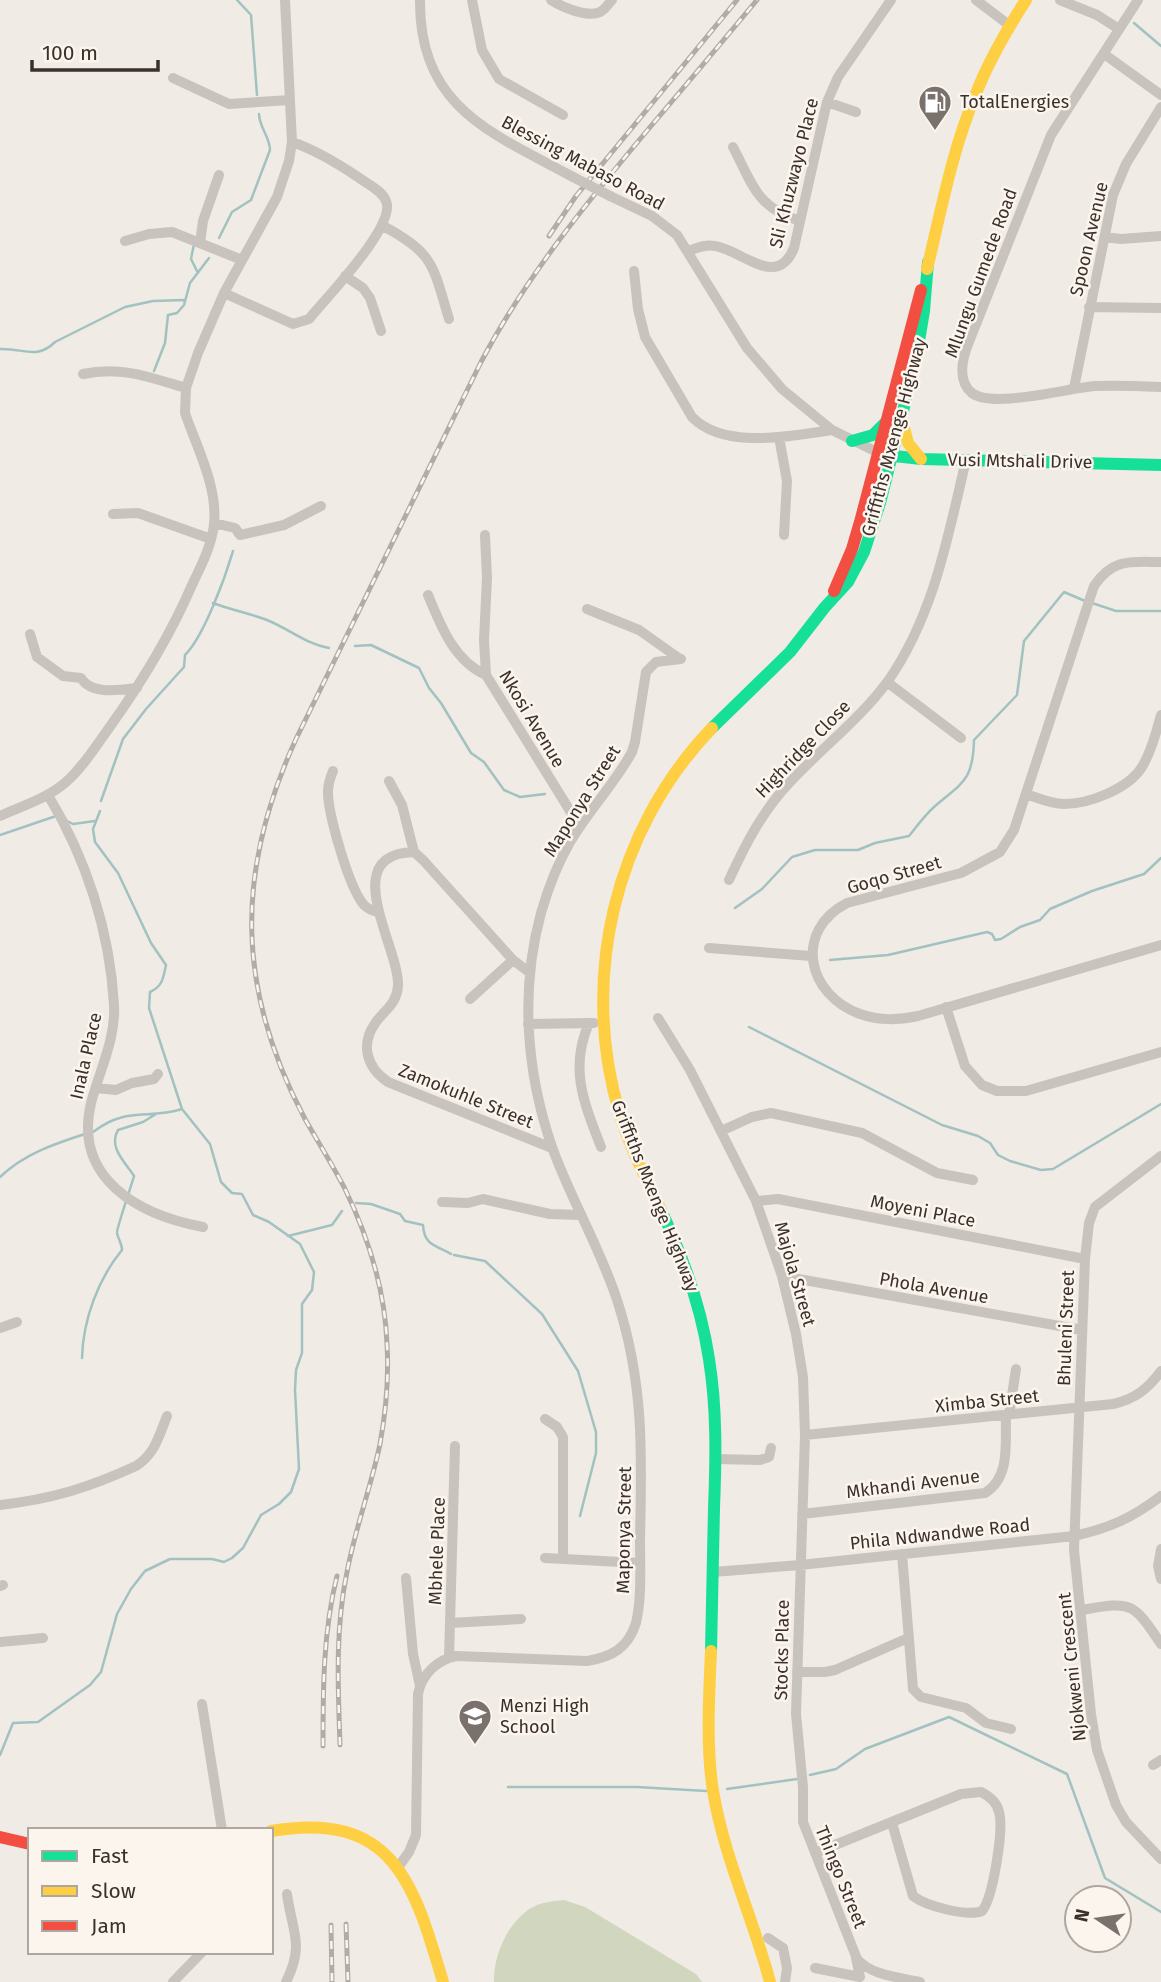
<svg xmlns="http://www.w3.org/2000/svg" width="1161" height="1982" font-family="'Fira Sans',sans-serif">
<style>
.green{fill:#d1d6bf}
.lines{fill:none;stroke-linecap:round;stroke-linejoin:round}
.stream{stroke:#a1c2c1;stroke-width:2.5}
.street{stroke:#c9c3be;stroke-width:10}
.fast{stroke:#16e098;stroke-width:12}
.slow{stroke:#ffcf43;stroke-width:12}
.jam{stroke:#f24e42;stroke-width:12}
.rail-casing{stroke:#b1aca8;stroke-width:5}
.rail{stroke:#fbf5ee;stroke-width:2.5;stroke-dasharray:8;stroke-linecap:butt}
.street-bridge{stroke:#c9c3be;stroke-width:10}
.labels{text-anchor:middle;stroke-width:5;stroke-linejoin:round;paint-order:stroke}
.poi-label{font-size:18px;fill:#3b302b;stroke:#fbf5ee;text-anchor:start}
.street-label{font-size:18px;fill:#3b302b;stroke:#fbf5ee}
</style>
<rect width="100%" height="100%" fill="#f0ebe5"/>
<path class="green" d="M564 1900 585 1907 696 1974 702 1982H494C493 1956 508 1922 531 1908 542 1902 553 1901 564 1900Z"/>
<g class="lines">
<path class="stream" d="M237 0 251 15 257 95
M1134 23 1161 46
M219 238 232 212 251 200 270 150C270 137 259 127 259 114
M194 244 191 259 198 273
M0 349C23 348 37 360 55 342L125 307 153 301 184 300
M154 371 165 343 168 315 177 313 184 305 190 283 209 258
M213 603C231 610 249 613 267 620 289 629 306 644 329 648
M1092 603 1116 611H1161
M355 646 371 645 419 668 429 688 441 703 471 753 484 762 504 790 520 797 545 794
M101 801 123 739 146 709 184 667 185 655C204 636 225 578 233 551
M67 821 73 824 95 821
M0 835 56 816
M735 908 762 889 792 857 815 850H858L875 843 909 836C917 826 925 815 934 807 963 782 973 781 974 740L1017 695 1024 641 1064 592 1085 601
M830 960 888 955 987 932 992 934 995 940 1001 939 1020 927 1040 920 1050 909 1092 891 1144 874 1161 858
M749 1027 942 1125 978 1136 990 1143 998 1155 1010 1161 1041 1170 1053 1169 1161 1104
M93 1132C127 1106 146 1120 182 1109
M0 1177C24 1154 54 1144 85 1134
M356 1203 371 1204 400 1214 405 1221 423 1225C424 1245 435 1245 451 1254
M288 1236 332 1225 342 1211
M454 1255 485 1261 542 1314 578 1371 596 1432V1453L580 1516
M82 1358C83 1320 98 1279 122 1250 122 1243 118 1239 117 1233 116 1230 132 1184 134 1176 125 1162 108 1147 118 1130L143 1122 156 1114
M0 1755 13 1723 38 1722 90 1685 101 1672 117 1614 131 1589 145 1571 170 1559H212L224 1562 232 1558 243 1548 261 1515 279 1504 291 1492 299 1469 295 1390 296 1370 302 1353V1304L312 1290 314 1272 300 1244 269 1222 253 1215 242 1194 232 1193 221 1182 210 1144 182 1109 149 1008 150 992C163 986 163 978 166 965L151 943 118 873 95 842 93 829 100 811
M810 1775 836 1769 865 1749 949 1717 1067 1774 1105 1878 1161 1912
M508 1787H637L706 1791
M727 1789 797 1779"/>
<path class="street" d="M420 0C419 108 492 133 573 177
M472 0 482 50 499 79 563 115
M551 0C562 7 587 18 600 12 605 10 608 4 612 0
M976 0 1009 25
M1060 0 1097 15 1119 29
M1138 0 1051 135 967 347C962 361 958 382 972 393 992 409 1068 388 1095 386 1117 385 1139 386 1161 387
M1104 54 1161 95
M173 78 229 104 290 100
M827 102 856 112
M733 147C753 185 756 207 800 221
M610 196 652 216 677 235 747 348 782 389 832 430 879 453
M383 226C435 253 433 267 449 319
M1105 237 1121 239 1161 236
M125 241 149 234 172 232 242 260
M200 243 203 221 219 175
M688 251C697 248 705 244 715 246 742 250 777 290 794 248L827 102 838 77 891 0
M634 271 638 309 645 337 692 417C724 450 791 436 832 430
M345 276 363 288 370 298 381 331
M224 293 293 324 309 319C326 298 397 225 386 201 382 190 367 184 358 177 337 163 316 150 292 142
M1089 307 1161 308
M83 374C121 366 149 377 186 388
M1074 388 1113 195 1126 164 1161 107
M779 437 787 481 784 535
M113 514 138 513 211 539
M214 523 235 528 240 535 284 525 321 506
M485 535 487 578 484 640 486 675 580 827
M1161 562C1130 562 1113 558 1094 586L1014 830 1000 852 961 873 847 903C793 931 807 995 860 1014 880 1021 898 1020 918 1016L1161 945
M428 595C441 626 454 661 486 675
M587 609 639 630 680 659
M30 634 37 657 63 676 81 678C91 695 119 690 137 688
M887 682 961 738
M333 771C330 778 328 784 328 792 328 814 349 888 364 905 368 909 373 911 378 912
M389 781 402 805 414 852
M1026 794C1038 798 1051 804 1064 804 1089 804 1128 789 1142 767 1151 752 1156 733 1161 715
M48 795C86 858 110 931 114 1005 116 1039 99 1072 91 1103 73 1179 139 1215 203 1227
M0 816C22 806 48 798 66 782 83 767 96 746 109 728 142 682 170 636 192 585 201 566 211 547 214 525 218 487 197 448 185 413L186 388 198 353 224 293 277 197 289 161 292 142 285 0
M729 880C746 843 763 810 791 781 823 747 860 719 888 681 934 615 948 536 966 460
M709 948 811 956
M529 972 513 960 423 860 414 852C336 854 400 948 398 986 397 1003 385 1010 376 1022 360 1044 366 1067 388 1082L552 1148
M470 999 513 960
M946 1007 965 1066 982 1085 997 1091H1026L1161 1052
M658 1018 690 1070 756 1201 782 1276 796 1334 803 1377 805 1435 796 1714 803 1787V1822L857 1959C872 1976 899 1977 920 1982
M589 1023C569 1069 584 1103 601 1147
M528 1024 594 1023
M96 1088 116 1090 132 1083 154 1079 158 1074
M721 1131 752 1117 771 1113 862 1133 937 1173 973 1180
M1161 1156 1095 1207 1089 1223 1085 1259 1074 1550 1091 1714 1097 1750 1116 1805 1126 1822 1161 1859
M756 1201 778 1199 1085 1259
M442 1202 468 1203 483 1199 550 1214 581 1215
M782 1276 1082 1330
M0 1328 17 1322
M1009 1415 1016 1369
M545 1419 557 1427 563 1437V1559
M805 1435 1113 1404C1135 1399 1148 1389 1161 1371
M716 1459 760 1460 769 1457 771 1448
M0 1505C52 1499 88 1488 136 1466 155 1454 159 1436 167 1416
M802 1514 985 1493C1011 1477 1005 1443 1006 1415
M1161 1549 1158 1566 1161 1579
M902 1554 913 1689 921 1697 966 1708 986 1723 1011 1729
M545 1558 640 1563
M713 1572 800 1565 1074 1536C1110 1528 1132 1518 1161 1496
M406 1578 413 1654 420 1686
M0 1586 3 1585
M1082 1610C1132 1601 1133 1602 1161 1644
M450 1623 521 1619
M0 1642 43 1638
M449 1658 455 1446
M797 1672H825L835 1670 908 1638
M202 1704 222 1830
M1153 1765 1161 1760
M815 1853 961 1794 981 1792C989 1796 997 1802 999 1812 1004 1829 993 1898 982 1911 967 1917 926 1906 913 1896L892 1823
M399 1866 409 1852 416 1835 418 1694C422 1674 437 1660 456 1656L587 1661C612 1657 628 1648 636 1623 642 1597 640 1566 640 1539 642 1455 644 1384 618 1303 601 1249 571 1200 552 1147 526 1071 520 990 541 913 548 889 557 865 569 844 587 812 614 785 632 752L635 742 646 672 656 662 681 659
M768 1938 783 1948 787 1968 785 1982
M815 1968 860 1977 856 1958
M173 1982 202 1952
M286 1982C305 1944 292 1932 287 1894"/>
<path class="fast" d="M852 441 873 435 887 421
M886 455 921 459 1161 465
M712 728 790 652 825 607 848 582 864 552 880 503 916 359 924 311 928 262
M660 1208C683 1256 701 1306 709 1359 717 1409 716 1458 714 1508 713 1556 712 1603 711 1651"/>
<path class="slow" d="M927 269C941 211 952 151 975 96 988 62 1006 31 1026 0
M903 424 908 443 921 459
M660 1208C645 1177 630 1147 620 1115 579 980 614 830 712 728
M711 1651C709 1696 706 1747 713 1791 724 1857 753 1918 770 1982
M271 1831C393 1810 414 1883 443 1982"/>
<path class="jam" d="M834 591 852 549 860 522 921 290
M0 1837 30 1844"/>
<defs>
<path id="rail" d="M549 236 576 196 737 0
M340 1745C338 1687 335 1629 347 1572 355 1529 371 1487 380 1444 386 1411 389 1378 387 1344 385 1290 368 1236 344 1187 332 1164 318 1142 305 1119 236 989 235 872 296 739L481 362C527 275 588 201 651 126 687 84 722 42 757 0
M323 1746C323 1689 323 1632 337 1576
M346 1924 348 1982
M331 1925 332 1982"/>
</defs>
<use href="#rail" class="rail-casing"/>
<use href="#rail" class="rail"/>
<path class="street-bridge" d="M573 177 610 196"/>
</g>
<defs>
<symbol id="fuel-pin" viewBox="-11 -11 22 30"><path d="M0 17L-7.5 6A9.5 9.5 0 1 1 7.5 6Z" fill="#7a716c" stroke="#fbf5ee"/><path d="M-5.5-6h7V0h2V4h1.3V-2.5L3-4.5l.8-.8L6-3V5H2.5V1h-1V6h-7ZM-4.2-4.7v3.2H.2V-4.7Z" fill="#fff"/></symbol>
<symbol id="school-pin" viewBox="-11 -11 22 30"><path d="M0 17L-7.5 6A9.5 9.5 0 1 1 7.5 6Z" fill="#7a716c" stroke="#fbf5ee"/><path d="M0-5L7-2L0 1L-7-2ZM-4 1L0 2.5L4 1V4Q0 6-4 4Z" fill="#fff"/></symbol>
</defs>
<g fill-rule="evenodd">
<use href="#fuel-pin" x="916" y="83" width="38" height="52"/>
<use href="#school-pin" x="456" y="1697" width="38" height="52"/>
</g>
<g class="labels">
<g class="poi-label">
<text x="960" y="108">TotalEnergies</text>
<text x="500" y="1712">Menzi High<tspan x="500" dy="21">School</tspan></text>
</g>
<g class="street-label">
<text transform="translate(583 163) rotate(28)" y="6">Blessing Mabaso Road</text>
<text transform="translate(794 173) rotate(-76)" y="6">Sli Khuzwayo Place</text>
<text transform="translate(1089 239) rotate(-77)" y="6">Spoon Avenue</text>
<text transform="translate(981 273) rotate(-70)" y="6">Mlungu Gumede Road</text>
<text transform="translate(894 437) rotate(-75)" y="6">Griffiths Mxenge Highway</text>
<text transform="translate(1020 461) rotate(1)" y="6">Vusi Mtshali Drive</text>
<text transform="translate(532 719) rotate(59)" y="6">Nkosi Avenue</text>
<text transform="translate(803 749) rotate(-46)" y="6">Highridge Close</text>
<text transform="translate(582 801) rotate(-58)" y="6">Maponya Street</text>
<text transform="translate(894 875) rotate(-16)" y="6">Goqo Street</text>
<text transform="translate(86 1056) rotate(-77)" y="6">Inala Place</text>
<text transform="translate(466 1096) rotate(22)" y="6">Zamokuhle Street</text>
<text transform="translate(655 1196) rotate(68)" y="6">Griffiths Mxenge Highway</text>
<text transform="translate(923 1211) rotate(11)" y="6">Moyeni Place</text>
<text transform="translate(795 1274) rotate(74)" y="6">Majola Street</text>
<text transform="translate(934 1288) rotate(10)" y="6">Phola Avenue</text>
<text transform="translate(1066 1328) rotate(-88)" y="6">Bhuleni Street</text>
<text transform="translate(987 1401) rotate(-6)" y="6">Ximba Street</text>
<text transform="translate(913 1484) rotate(-7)" y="6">Mkhandi Avenue</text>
<text transform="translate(624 1530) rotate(-89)" y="6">Maponya Street</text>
<text transform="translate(940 1534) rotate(-6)" y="6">Phila Ndwandwe Road</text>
<text transform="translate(437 1551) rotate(-88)" y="6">Mbhele Place</text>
<text transform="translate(782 1650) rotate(-89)" y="6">Stocks Place</text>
<text transform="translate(1072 1667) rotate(-96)" y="6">Njokweni Crescent</text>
<text transform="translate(841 1877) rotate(68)" y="6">Thingo Street</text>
</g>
</g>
<rect x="28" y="1828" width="245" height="126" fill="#fbf5ee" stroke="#aea6a0" stroke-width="2"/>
<rect x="42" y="1851" width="35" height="10" fill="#16e098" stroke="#aea6a0" stroke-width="2"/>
<text x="91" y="1863" font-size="21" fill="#3b302b">Fast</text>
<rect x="42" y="1886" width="35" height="10" fill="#ffcf43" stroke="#aea6a0" stroke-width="2"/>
<text x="91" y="1898" font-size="21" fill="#3b302b">Slow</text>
<rect x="42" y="1921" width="35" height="10" fill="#f24e42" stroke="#aea6a0" stroke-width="2"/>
<text x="91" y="1933" font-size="21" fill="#3b302b">Jam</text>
<g transform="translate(1098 1919) rotate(283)"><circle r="33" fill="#fbf5ee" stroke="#aea6a0" stroke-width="2"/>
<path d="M0-5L12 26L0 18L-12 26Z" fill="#7a716c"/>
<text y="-10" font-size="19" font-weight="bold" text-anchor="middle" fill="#3b302b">N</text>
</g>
<path d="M32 60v10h126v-10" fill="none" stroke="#3b302b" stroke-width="3.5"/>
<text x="42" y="60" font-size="21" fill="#3b302b" stroke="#fbf5ee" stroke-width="5" paint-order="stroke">100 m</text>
</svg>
